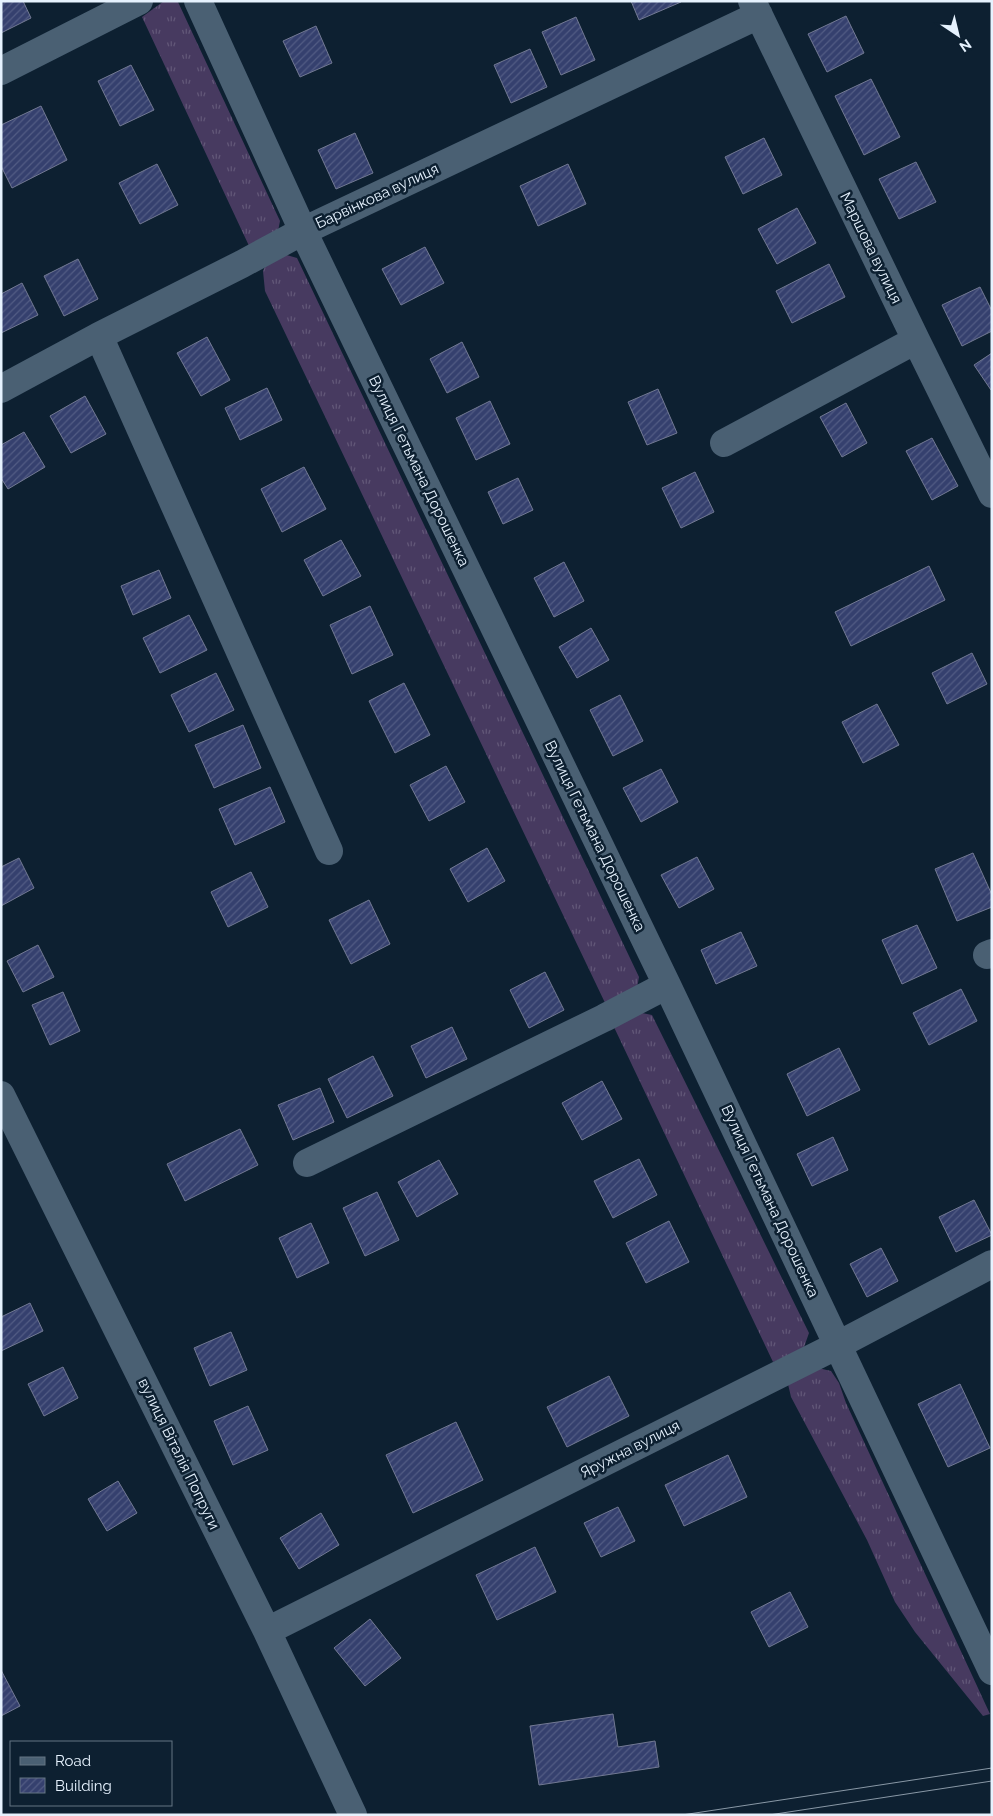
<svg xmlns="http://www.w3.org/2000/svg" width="993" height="1816" font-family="Raleway,sans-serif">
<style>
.grass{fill:url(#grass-tufts)}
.building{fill:url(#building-hatch);stroke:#727993}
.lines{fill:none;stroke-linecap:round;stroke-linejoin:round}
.minor{stroke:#4a6073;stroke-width:28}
.tram{stroke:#8998a6;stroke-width:1}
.labels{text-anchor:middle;stroke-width:5;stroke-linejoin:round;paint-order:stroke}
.street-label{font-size:15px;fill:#e6f2fe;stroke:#0d2031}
</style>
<defs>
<pattern id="grass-tufts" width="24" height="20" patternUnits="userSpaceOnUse" patternTransform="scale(1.25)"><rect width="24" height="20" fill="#473a60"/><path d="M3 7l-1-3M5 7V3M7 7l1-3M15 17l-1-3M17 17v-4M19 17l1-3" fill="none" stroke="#625778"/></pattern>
<pattern id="building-hatch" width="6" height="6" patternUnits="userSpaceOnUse" patternTransform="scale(1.25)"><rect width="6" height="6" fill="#35406e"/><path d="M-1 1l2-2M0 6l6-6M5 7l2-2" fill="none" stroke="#525c84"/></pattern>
</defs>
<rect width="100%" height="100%" fill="#0d2031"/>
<path class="grass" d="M164 1 178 2 280 221 277 236 250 248 142 17Z
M283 254 297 258 639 977 637 988 607 1007 265 291 263 271 269 258Z
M637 1012 652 1015 809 1333 803 1350 773 1362 613 1025Z
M818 1368 831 1371 839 1383 846 1403 990 1714 983 1716 915 1632 895 1602 867 1540 791 1397 788 1384Z"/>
<path class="building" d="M1 1H23L31 18 1 33Z
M631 1H681V2L639 20Z
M846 16 864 53 827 72 808 34Z
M576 17 595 60 561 75 542 32Z
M316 26 332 63 300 77 283 41Z
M530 49 547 87 511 103 494 65Z
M131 65 154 110 120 126 98 81Z
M871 79 900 137 864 155 835 96Z
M41 106 67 160 12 188 1 166V125Z
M355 133 373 173 336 189 318 150Z
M764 138 782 175 743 194 725 157Z
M916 162 936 202 899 219 879 179Z
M157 164 178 205 140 224 119 183Z
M568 164 586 204 538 226 520 186Z
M797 208 816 243 777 264 758 229Z
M425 247 444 283 401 305 382 269Z
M78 259 98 299 64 316 44 276Z
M829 264 845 297 792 323 776 291Z
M22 283 38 315 1 333V294Z
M980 287 992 311V331L962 346 942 305Z
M207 337 230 380 201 396 177 353Z
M462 342 479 377 447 393 430 359Z
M992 353V390H991L974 365Z
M267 388 282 420 240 440 225 408Z
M658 389 677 433 647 445 628 402Z
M85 396 106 434 71 453 50 416Z
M490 401 510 444 476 460 456 418Z
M846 403 867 443 842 457 820 417Z
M24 432 45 467 8 489 1 478V445Z
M932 438 958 486 932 500 906 451Z
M304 467 326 509 282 532 261 489Z
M695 472 714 512 681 528 662 488Z
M518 478 533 510 503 524 488 492Z
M341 540 361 576 323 596 304 560Z
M564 562 584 601 554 617 534 578Z
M929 566 945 600 851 646 835 612Z
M159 570 171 598 133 615 121 586Z
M370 606 393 655 352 674 330 625Z
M189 615 207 650 160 673 143 638Z
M591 628 609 660 577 678 559 647Z
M972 653 987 684 947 704 932 673Z
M216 673 234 710 189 732 171 695Z
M404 683 430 735 395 753 369 701Z
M620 695 643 741 613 756 590 710Z
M877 704 899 745 863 763 842 722Z
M243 725 261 768 214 788 195 745Z
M446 766 465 802 429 821 410 785Z
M661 769 678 802 641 822 623 788Z
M270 787 285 822 235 845 219 809Z
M487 848 505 881 468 902 450 869Z
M973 853 992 895V907L957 921 935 869Z
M697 857 714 889 679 908 661 875Z
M19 858 34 888 1 906V867Z
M251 872 268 907 228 927 211 892Z
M369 900 390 944 351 964 329 920Z
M917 925 937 968 902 984 882 940Z
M741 932 757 966 716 984 701 950Z
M38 945 54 977 23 992 7 961Z
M545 972 564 1010 529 1028 510 990Z
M961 989 977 1021 929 1045 913 1013Z
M63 992 80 1031 50 1045 32 1005Z
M452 1027 467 1059 426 1078 411 1046Z
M839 1048 860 1090 807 1116 787 1074Z
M373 1056 393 1096 347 1118 328 1079Z
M602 1081 622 1119 582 1140 562 1103Z
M320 1088 334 1122 293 1140 278 1105Z
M240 1129 258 1165 185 1201 167 1164Z
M833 1137 848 1170 812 1186 797 1154Z
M639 1159 657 1195 613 1218 594 1181Z
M439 1160 458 1194 417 1217 398 1182Z
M377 1192 399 1240 365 1256 343 1208Z
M974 1200 992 1235 956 1252 939 1217Z
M669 1221 689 1262 646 1283 626 1243Z
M311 1223 329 1263 297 1278 279 1238Z
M881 1248 898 1281 867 1297 850 1264Z
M30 1303 43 1331 1 1351V1317Z
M231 1332 247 1370 210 1386 194 1348Z
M63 1367 78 1398 44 1416 28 1384Z
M609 1376 629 1416 567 1447 547 1407Z
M960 1384 990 1448 948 1467 918 1404Z
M248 1406 268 1450 233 1465 214 1421Z
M456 1422 483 1480 413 1513 386 1455Z
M728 1455 747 1497 684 1526 665 1485Z
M118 1481 137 1513 107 1531 88 1499Z
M618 1507 635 1541 601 1557 584 1523Z
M321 1513 339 1545 299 1569 280 1538Z
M535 1547 556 1592 497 1620 476 1575Z
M790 1592 808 1627 769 1647 751 1612Z
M370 1619 401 1658 365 1686 334 1648Z
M1 1670 20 1706 1 1716Z
M613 1714 618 1747 655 1741 659 1767 539 1785 530 1726Z"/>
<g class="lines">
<path class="minor" d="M198 1 303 231 667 985 992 1671
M752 1 916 340 992 494
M1 71 139 1
M99 336 329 851
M1 389 99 336 242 264 303 231 759 15
M724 443 916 340
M987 955 992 953
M1 1095 267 1631 353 1815
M307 1163 604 1018 667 985
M267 1631 838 1345 992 1264"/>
<path class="tram" d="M682 1815 992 1768
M769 1815 992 1781"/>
</g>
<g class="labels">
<g class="street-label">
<text transform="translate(377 196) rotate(-25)" y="5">Барвінкова вулиця</text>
<text transform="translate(871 248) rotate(64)" y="5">Маршова вулиця</text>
<text transform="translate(419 471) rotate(64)" y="5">Вулиця Гетьмана Дорошенка</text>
<text transform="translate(595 836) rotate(64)" y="5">Вулиця Гетьмана Дорошенка</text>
<text transform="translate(770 1201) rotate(65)" y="5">Вулиця Гетьмана Дорошенка</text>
<text transform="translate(630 1449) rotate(-27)" y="5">Яружна вулиця</text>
<text transform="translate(179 1454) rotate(64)" y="5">вулиця Віталія Попруги</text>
</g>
</g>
<rect width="993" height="1816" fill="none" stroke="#e6f2fe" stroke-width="5"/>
<rect x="10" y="1741" width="162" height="65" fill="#0d2031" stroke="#647483"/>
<rect x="20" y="1757" width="25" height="8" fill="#4a6073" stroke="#647483"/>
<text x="55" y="1766" font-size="15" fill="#e6f2fe">Road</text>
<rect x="20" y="1778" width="25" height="15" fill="url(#building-hatch)" stroke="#647483"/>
<text x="55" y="1791" font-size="15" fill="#e6f2fe">Building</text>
<g transform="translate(958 35) rotate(145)" stroke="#0d2031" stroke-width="4" paint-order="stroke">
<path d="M0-4L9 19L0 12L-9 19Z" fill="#e6f2fe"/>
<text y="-8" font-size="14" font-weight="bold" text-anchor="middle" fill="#e6f2fe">N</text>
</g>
</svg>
